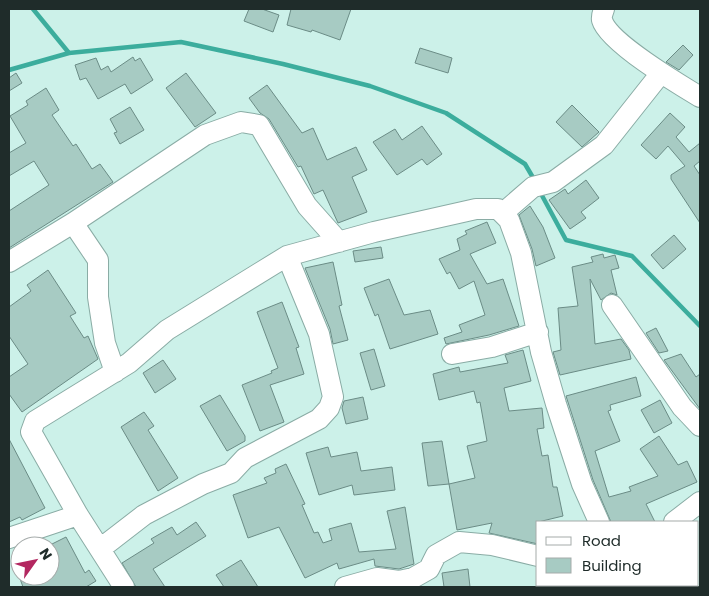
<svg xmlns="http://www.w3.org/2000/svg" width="709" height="596" font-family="Poppins,sans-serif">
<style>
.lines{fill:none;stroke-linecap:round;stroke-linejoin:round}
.stream{stroke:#3cad9d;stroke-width:4.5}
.building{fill:#a7cbc3;stroke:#6b8c86}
.minor-casing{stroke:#8aaca5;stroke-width:22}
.minor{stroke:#fff;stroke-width:20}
</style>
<rect width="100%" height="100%" fill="#ccf1e9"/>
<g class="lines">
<path class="stream" d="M33 9 69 53
M9 70 69 53 181 42 283 64 370 86 446 113 525 164 535 181
M539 190 566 240 632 256 700 326"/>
</g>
<path class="building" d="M249 9H262L279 15 273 32 244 21Z
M291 9H351L340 40 312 30 311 32 287 25Z
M683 45 693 55 679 70 666 62Z
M420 48 452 58 448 73 415 63Z
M133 57 135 61 140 58 153 80 131 94 125 84 98 99 86 78 80 80 75 65 96 58 101 70 108 66 111 72Z
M16 73 22 83 9 91V78Z
M186 73 216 113 195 127 166 88Z
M267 85 302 133 313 128 327 160 356 147 367 170 352 177 367 212 338 223 323 190 314 194 301 166 298 167 269 119 260 113 249 98Z
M46 88 59 110 52 115 73 146 76 144 92 169 100 164 113 182 9 248V211L49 185 34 161 9 176V153L26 143 10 116 28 105 26 101Z
M572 105 599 132 582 147 556 122Z
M130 107 144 130 120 144 114 133 117 132 110 119Z
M670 113 685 127 676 137 689 152 700 143V161L694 166 700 175V223L671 179V175L685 166 668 146 656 159 641 145Z
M422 126 442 154 427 165 422 159 397 175 373 142 395 129 402 140Z
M586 180 599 198 581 212 586 218 570 229 549 200 565 189 568 194Z
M530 206 543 227 555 258 536 266 532 249 519 215Z
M487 222 496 243 470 254 487 284 503 279 519 326 489 335 446 344 444 338 462 332 459 325 485 315 474 281 459 289 450 272 447 274 439 259 460 250 457 239 467 234 465 231Z
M674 235 686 249 663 269 651 255Z
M381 247 383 258 355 262 353 251Z
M603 254 604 258 615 255 619 268 611 270 617 295 611 293 601 300 590 279 595 344 621 339 629 350 631 359 560 375 553 352 561 350 558 308 578 306 572 267 593 262 591 257Z
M333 262 342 305 339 306 348 340 333 344 330 329 305 268Z
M48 270 76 313 70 316 84 338 88 336 98 359 22 412 9 394V377L28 364 9 336V307L31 291 27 285Z
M389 279 404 315 430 310 438 334 390 349 378 314 375 316 364 288Z
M282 302 299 347 296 348 304 374 270 385 284 422 260 431 242 385 272 373 271 371 278 368 257 312Z
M656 328 668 351 659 353 646 333Z
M374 349 385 386 371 390 360 353Z
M523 350 531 381 504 388 509 411 542 408 544 428 537 429 542 456 548 455 553 487H557L563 516 538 522V544L489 533 492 523 457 530 449 484 475 478 467 446 487 441 480 402 477 403 474 391 439 400 433 374 459 367 460 372 508 363 505 355Z
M681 354 696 377 700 374V409L664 360Z
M163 360 176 379 155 393 143 373Z
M636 377 641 396 610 405 611 410 608 411 620 441 595 451 609 497 631 491 629 487 658 476 640 449 659 436 678 465 687 461 697 482 646 504 655 522H611L593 480 566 396Z
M220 395 245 436V441L227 451 200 406Z
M363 397 368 419 346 424 342 408 344 401Z
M660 400 672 423 654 433 641 410Z
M144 412 154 426 148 430 178 478 158 491 121 427Z
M9 439 45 508 22 520 20 517 9 522Z
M442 441 449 484 428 486 422 443Z
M328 447 331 457 357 452 361 471 392 467 395 490 354 495 352 485 319 495 306 453Z
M286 464 305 504 302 505 314 533 318 532 323 543 332 540 329 529 351 523 359 552 396 549 387 511 405 507 414 564 399 569 375 566 374 559 339 569 337 563 305 578 279 527 248 538 233 495 267 483 264 478 276 473 275 469Z
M196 522 206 536 153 569 165 587H136L122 563 154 543 151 539 172 527 177 535Z
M66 537 85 573 89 570 96 581 86 587H23L19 576H50V545Z
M241 560 258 587H224L216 575Z
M468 569 470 587H444L442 573Z"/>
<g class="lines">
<defs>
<path id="minor" d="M604 9C603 12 601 17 602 20 608 42 680 85 700 97
M503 213 533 187 553 182 604 145 661 73
M73 223 98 260V297L105 343 115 372
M9 262 73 223 205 135 241 122 259 125 307 206 339 242
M612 305 682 407 700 426
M452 354 492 347 538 332
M674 522 700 502
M9 538 78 515
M100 549 144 515 203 484 231 473 245 458 319 419 329 408 333 397 319 334 287 256
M638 585 641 587
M124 587 78 515 31 432 35 421 129 363 167 330 287 256 374 232 476 209H498L509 220 521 253 541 352 556 404 582 484 599 522
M345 587 377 578 399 581 413 578 429 569 436 555 459 542 492 545 538 556"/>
</defs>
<use href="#minor" class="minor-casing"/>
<use href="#minor" class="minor"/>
</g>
<rect width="709" height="596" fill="none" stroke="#1f2c2a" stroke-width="20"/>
<rect x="536" y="521" width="162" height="65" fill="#ffffff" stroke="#a5abaa"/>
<rect x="546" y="537" width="25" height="8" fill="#ffffff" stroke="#a5abaa"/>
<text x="582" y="546" font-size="15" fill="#1f2c2a">Road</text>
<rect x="546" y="558" width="25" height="15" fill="#a7cbc3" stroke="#a5abaa"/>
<text x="582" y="571" font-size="15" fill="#1f2c2a">Building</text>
<g transform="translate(35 561) rotate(57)"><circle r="24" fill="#ffffff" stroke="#a5abaa"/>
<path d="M0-4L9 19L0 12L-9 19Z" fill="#b32760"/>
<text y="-8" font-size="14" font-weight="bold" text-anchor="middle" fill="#1f2c2a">N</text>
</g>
</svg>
